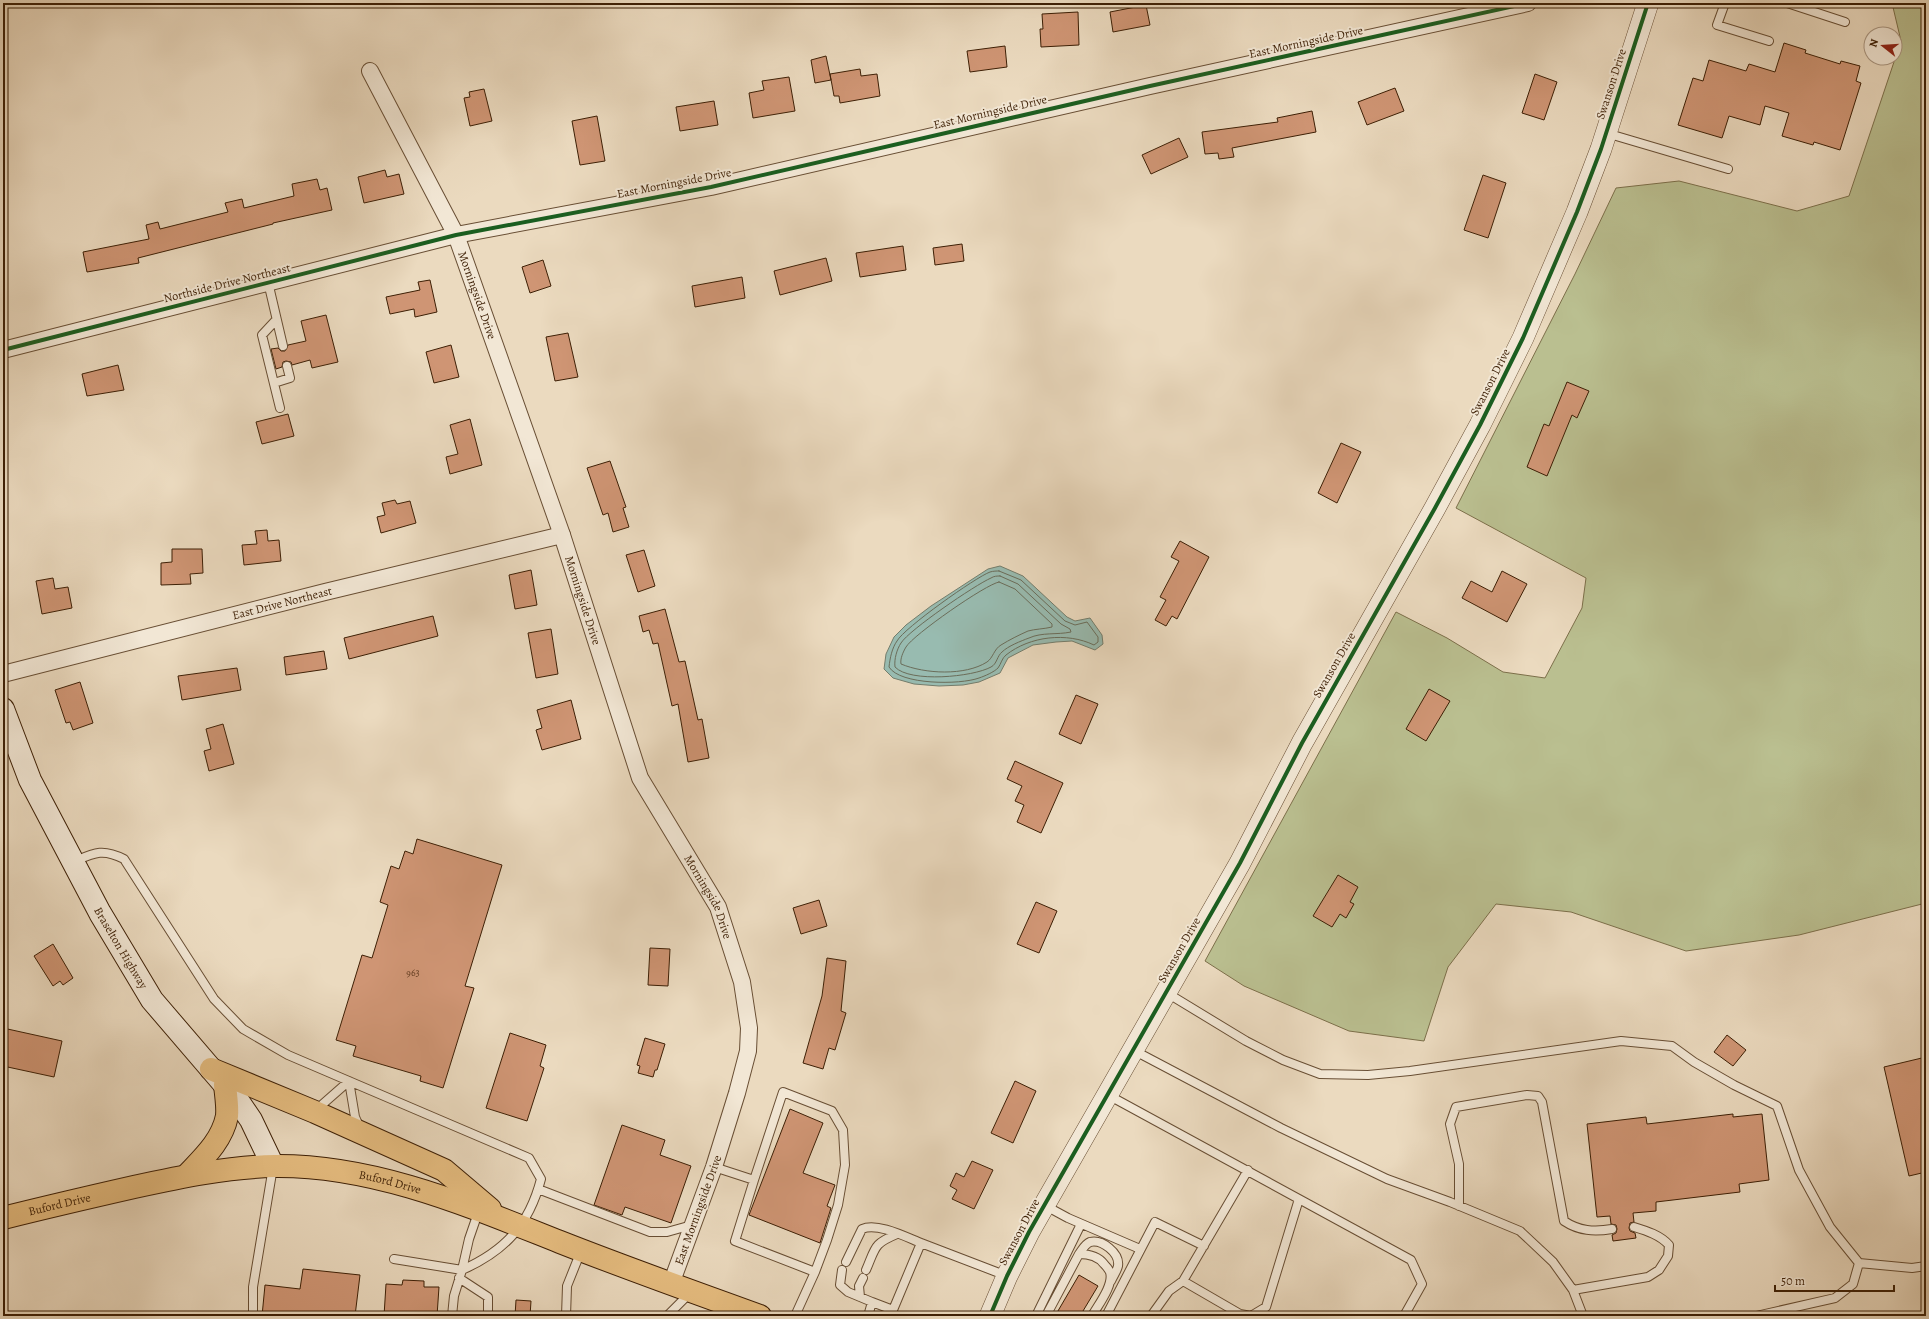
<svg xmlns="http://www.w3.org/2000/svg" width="1929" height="1319" font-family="Alegreya,serif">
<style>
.green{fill:#babf90;stroke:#7c6f4a}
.water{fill:#98bbb0;stroke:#747d6c}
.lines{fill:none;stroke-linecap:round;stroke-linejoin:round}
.shore{stroke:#6a6d5a;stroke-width:1}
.building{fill:#cf9574;stroke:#3d1f05}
.service-casing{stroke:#684e34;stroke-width:10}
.minor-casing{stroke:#684e34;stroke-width:18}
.tertiary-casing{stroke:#684e34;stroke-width:22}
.secondary-casing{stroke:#3d1f05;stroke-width:24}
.trunk-casing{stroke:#3d1f05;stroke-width:24}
.service{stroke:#f2e7d5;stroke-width:8}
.minor{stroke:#f2e7d5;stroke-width:16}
.tertiary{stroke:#f2e7d5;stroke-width:21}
.secondary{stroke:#f2e7d5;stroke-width:22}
.trunk{stroke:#e6bd80;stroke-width:22}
.cycleway-casing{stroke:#f2e7d5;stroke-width:6}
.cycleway{stroke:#1b5e20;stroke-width:4}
.labels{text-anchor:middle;stroke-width:4;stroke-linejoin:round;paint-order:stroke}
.number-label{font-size:10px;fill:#623c21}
.street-label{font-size:12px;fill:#3d1f05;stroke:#f2e7d5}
</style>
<rect width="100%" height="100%" fill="#ebdabf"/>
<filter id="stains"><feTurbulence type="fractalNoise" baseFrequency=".005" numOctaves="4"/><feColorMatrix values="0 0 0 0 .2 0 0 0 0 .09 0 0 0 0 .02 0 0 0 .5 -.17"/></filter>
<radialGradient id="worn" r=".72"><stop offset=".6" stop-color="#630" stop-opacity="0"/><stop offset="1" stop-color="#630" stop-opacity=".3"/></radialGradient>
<path class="green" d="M1892 3H1926V903L1799 935 1686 951 1571 912 1496 904 1448 967 1424 1041 1349 1031 1244 986 1205 961 1396 612 1447 638 1503 672 1545 678 1582 608 1586 578 1456 508 1575 274 1616 188 1679 181 1797 211 1849 196 1901 41Z"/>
<path class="water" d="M1000 566 1023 576 1067 617 1075 621 1090 618 1102 635 1103 644 1095 650 1072 641 1056 642 1033 645 1008 658 1000 673 979 682 963 685 939 686 914 684 893 678 884 669 886 654 894 637 906 625 931 606 988 569Z"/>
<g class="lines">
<path class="shore" d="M999 571 1021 580 1065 621 1075 625 1087 622 1098 637V642L1094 645C1067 632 1030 636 1006 655 1002 658 1001 664 998 668 994 672 985 676 979 678 960 685 900 685 889 667 890 658 892 648 897 641 904 628 976 577 990 572 993 571 997 571 999 571Z
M1000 576 1018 584 1061 624 1070 629 1071 632C1057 635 1042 632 1029 638 1021 641 1008 646 1002 652 997 656 997 664 991 667 973 677 910 683 895 667 894 659 897 649 901 643 909 630 975 585 991 578 994 576 997 576 1000 576Z
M999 582 1015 589 1052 624V627C1044 629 1035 629 1028 631 1019 635 1009 640 1001 645 994 649 993 658 987 662 965 676 925 674 901 664 900 659 903 652 906 647 913 635 986 584 999 582Z"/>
</g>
<path class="building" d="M1146 5 1150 25 1113 32 1110 12Z
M1078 12 1079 45 1041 47 1040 29H1043L1042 14Z
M1784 43 1806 50 1805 53 1840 64 1841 61 1860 66 1856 81 1861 83 1840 150 1814 142 1813 145 1782 136 1789 113 1765 106 1760 125 1729 116 1722 138 1678 125 1693 78 1703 81 1709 60 1746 71 1749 64 1775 72Z
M1005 46 1007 67 970 72 967 51Z
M826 56 831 80 815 83 811 60Z
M860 69 861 76 877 74 880 96 840 103 839 96H834L830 74Z
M1535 74 1557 82 1544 120 1522 113Z
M789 77 795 111 753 118 749 93 764 90 762 81Z
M1395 88 1404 111 1367 125 1358 102Z
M484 89 492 121 470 126 464 98 470 97 469 92Z
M714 101 718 125 680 131 676 107Z
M1312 111 1316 132 1232 148 1234 157 1219 159 1218 153 1205 154 1202 132 1278 122 1277 118Z
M597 116 605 161 580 165 572 121Z
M1179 138 1188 157 1151 174 1142 155Z
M385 170 387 177 399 174 404 194 364 203 358 177Z
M1483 175 1506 183 1488 238 1464 230Z
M317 179 320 190 327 188 332 210 273 223V224L138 258 139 263 87 272 83 252 149 239 146 225 158 222 160 229 228 212 225 203 242 199 244 208 294 196 292 184Z
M962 244 964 261 935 265 933 248Z
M903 246 906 270 860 277 856 253Z
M826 258 832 281 780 295 774 271Z
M543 260 551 286 530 293 522 267Z
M742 277 745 298 695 307 692 286Z
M430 280 437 312 415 317 414 309 390 314 386 297 420 290 418 282Z
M326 315 338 362 312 368 310 360 292 365 291 362 286 361 283 362 282 367 276 369 271 349 278 348 281 351H285L288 345 306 341 301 321Z
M568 333 578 377 555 381 546 337Z
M451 345 459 377 434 383 426 352Z
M118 365 124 390 87 396 82 374Z
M1567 382 1589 391 1577 418 1572 415 1547 476 1527 467 1544 424 1549 426Z
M288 414 294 436 262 444 256 422Z
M470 419 482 465 450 474 446 457 458 454 450 425Z
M1341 443 1361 452 1337 503 1318 493Z
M610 461 626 507 623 508 629 527 613 532 608 513 603 515 587 468Z
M395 500 397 504 410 501 416 523 381 533 377 517 385 515 382 503Z
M267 530 268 541 279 540 281 561 244 565 242 545 257 544 255 531Z
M1180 541 1209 557 1177 619 1172 616 1166 626 1155 620 1166 600 1160 597 1179 561 1171 557Z
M172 549H202L203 573 190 574 191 584 161 585V563L172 562Z
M644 550 655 586 638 592 626 555Z
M531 570 537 605 515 609 509 575Z
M1502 571 1527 584 1507 622 1462 598 1471 581 1492 592Z
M53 578 55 589 68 587 72 608 42 614 36 581Z
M665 609 679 662 685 661 698 720 702 719 709 758 688 762 678 704 672 706 658 643 653 644 649 630 643 632 639 616Z
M433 616 438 636 349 659 344 638Z
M551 629 558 674 536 678 528 633Z
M324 651 327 669 286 675 284 657Z
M237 668 241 690 182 700 178 676Z
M80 682 93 723 73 730 70 722 66 723 55 690Z
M1429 689 1450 701 1426 741 1406 729Z
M1076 695 1098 704 1081 744 1059 734Z
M571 700 581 739 542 750 536 730 542 728 537 710Z
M223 724 234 764 209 771 204 751 211 749 206 729Z
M1015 761 1063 783 1041 833 1017 822 1024 805 1015 801 1022 786 1007 779Z
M417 839 502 865 465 986 474 988 443 1088 420 1081 421 1076 353 1056 356 1046 336 1040 362 955 372 958 388 905 380 902 391 866 399 869 405 851 413 854Z
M1338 875 1358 887 1350 902 1354 904 1346 918 1340 914 1332 927 1313 916Z
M819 900 827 926 801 934 793 908Z
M1036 902 1057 911 1039 953 1017 944Z
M53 944 73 978 63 985 60 981 53 986 34 956Z
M650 948 670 949 668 986 648 985Z
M827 958 846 961 841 1011 846 1013 835 1050 829 1048 823 1069 803 1063 822 996Z
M3 1028 62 1041 54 1077 3 1066Z
M510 1033 546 1045 540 1066 544 1068 527 1121 486 1108Z
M1727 1035 1746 1050 1733 1066 1714 1052Z
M645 1038 665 1044 657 1070H655L653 1077 638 1073 640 1066 637 1065Z
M1926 1057V1172L1909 1176 1884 1067Z
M1015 1081 1036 1091 1013 1143 991 1133Z
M790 1109 823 1123 803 1173 835 1185 827 1206 831 1208 820 1243 749 1215Z
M1733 1114V1117L1762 1114 1769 1180 1739 1184 1740 1192 1656 1202V1211L1633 1213 1634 1222 1630 1223 1629 1228 1630 1231 1635 1233 1636 1238 1613 1241 1612 1235 1616 1233 1617 1229 1616 1225 1611 1224 1610 1216 1597 1217 1587 1124 1646 1117 1647 1124Z
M622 1125 665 1140 660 1155 691 1166 671 1223 625 1207 622 1215 594 1205Z
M972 1161 993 1170 974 1209 952 1199 957 1190 950 1186 956 1173 964 1177Z
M303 1269 360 1275 355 1316H262L265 1285 300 1289Z
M1079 1275 1098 1286 1080 1316H1055Z
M403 1280 424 1281V1287H439L437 1316H384L386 1284 402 1285Z
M516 1300 531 1301 530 1316H515Z"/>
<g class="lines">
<defs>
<path id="service" d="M1725 3 1717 25 1769 41
M1787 3 1845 22
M1606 133 1728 169
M268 282 283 346
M276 320 262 335 280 408
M274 383 290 378 287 366
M3 750 17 748
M73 862C94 853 102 848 124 859L214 999 243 1029 288 1055 529 1158 541 1179C529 1225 505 1251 462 1270L469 1239 479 1210
M1167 993 1246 1041 1283 1060 1320 1074 1368 1075 1410 1071 1621 1041 1672 1046 1694 1062 1734 1085 1777 1106 1799 1170 1830 1227 1859 1263 1853 1284 1835 1298 1756 1316
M1133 1050 1281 1128 1387 1179 1450 1202 1520 1231 1553 1262 1573 1290 1583 1316
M1108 1095 1411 1260 1422 1284 1404 1316
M316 1110 349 1081 355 1117 360 1128
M714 1167 754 1180 735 1241 815 1272 795 1316
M754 1180 783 1092 832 1111 843 1130 845 1165 838 1205 827 1240 815 1272
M538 1189 650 1232H667L692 1225
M1044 1205 1068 1218 1140 1249
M1459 1206V1164L1450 1124 1456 1107 1527 1095 1538 1096 1542 1102 1564 1221C1579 1231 1594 1232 1612 1229
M1079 1254C1082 1250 1085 1244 1090 1242 1102 1239 1120 1253 1118 1266 1117 1271 1113 1276 1111 1281
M394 1259 462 1270 454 1296 452 1316
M846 1262 862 1229C877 1222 906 1237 921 1243
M1859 1263 1912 1268 1926 1266
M842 1270 840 1285 848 1292 872 1302
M866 1270C876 1247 873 1244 897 1234
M459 1278 488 1297V1316
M1183 1281 1248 1170
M1573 1290 1648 1277 1659 1270 1668 1256 1669 1245C1660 1235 1647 1231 1634 1227
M860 1297 859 1286 863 1278
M253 1316V1287L273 1167
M566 1316 567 1286 581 1251
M667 1316 691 1292
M868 1316 872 1302 893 1310 921 1243 1007 1276
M1036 1316 1081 1224
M1046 1316 1079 1254C1089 1254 1098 1256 1104 1264 1106 1266 1109 1270 1110 1272 1114 1285 1098 1305 1092 1316
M1106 1316 1155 1222 1204 1246
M1151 1316 1169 1291 1183 1281 1240 1314 1251 1316 1266 1307 1299 1199"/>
<g id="minor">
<path id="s1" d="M370 71 456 235 562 535 640 778 718 907 742 982 749 1028 748 1051 737 1093 714 1167 671 1284"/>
<path d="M3 350 456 235 711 187 1150 86 1528 3"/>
<path id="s2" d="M3 674 325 592 562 535"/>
</g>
<path id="tertiary" d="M990 1316 1007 1276 1029 1232 1240 863 1302 743 1435 508 1480 425 1523 338 1577 212 1601 149 1648 3"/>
<g id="secondary">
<path id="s3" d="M3 709 30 780 100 913 152 1000 236 1098 251 1120 273 1166"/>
</g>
<g id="trunk">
<path d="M211 1069 315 1112 444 1170 490 1209"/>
<path d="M187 1175C203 1158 222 1141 227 1116 228 1107 226 1095 225 1085"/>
<path id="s4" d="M3 1218C47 1207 90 1197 134 1187 180 1177 227 1167 275 1166 375 1165 469 1206 560 1242 626 1268 693 1292 760 1316"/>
</g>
</defs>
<use href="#service" class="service-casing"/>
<use href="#minor" class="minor-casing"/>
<use href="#tertiary" class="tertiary-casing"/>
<use href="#secondary" class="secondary-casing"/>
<use href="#trunk" class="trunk-casing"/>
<use href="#service" class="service"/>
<use href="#minor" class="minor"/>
<use href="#tertiary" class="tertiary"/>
<use href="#secondary" class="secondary"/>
<use href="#trunk" class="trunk"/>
<defs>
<path id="cycleway" d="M3 350 456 235 711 187 1150 86 1528 3
M990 1316 1007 1276 1029 1232 1240 863 1302 743 1435 508 1480 425 1523 338 1577 212 1601 149 1648 3"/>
</defs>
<use href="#cycleway" class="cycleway-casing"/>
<use href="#cycleway" class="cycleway"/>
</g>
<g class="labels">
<g class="number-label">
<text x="413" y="976">963</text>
</g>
<g class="street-label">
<text transform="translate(1306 42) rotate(-12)" y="4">East Morningside Drive</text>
<text transform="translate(1611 84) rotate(-72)" y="4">Swanson Drive</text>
<text transform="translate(990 112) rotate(-13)" y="4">East Morningside Drive</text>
<text transform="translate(674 183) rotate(-11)" y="4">East Morningside Drive</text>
<text transform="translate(227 283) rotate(-14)" y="4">Northside Drive Northeast</text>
<text dy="4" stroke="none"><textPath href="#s1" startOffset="249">Morningside Drive</textPath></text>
<text transform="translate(1490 382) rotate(-63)" y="4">Swanson Drive</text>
<text dy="4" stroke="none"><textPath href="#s1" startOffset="572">Morningside Drive</textPath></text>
<text dy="4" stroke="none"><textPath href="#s2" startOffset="288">East Drive Northeast</textPath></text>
<text transform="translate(1334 665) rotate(-60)" y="4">Swanson Drive</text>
<text dy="4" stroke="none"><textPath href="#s1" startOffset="896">Morningside Drive</textPath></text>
<text dy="4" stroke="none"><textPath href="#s3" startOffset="267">Braselton Highway</textPath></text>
<text transform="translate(1179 950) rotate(-60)" y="4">Swanson Drive</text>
<text dy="4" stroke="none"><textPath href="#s4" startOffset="394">Buford Drive</textPath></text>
<text dy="4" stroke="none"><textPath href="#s4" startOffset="58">Buford Drive</textPath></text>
<text transform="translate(698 1210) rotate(-70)" y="4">East Morningside Drive</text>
<text transform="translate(1019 1232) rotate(-62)" y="4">Swanson Drive</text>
</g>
</g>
<rect width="1929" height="1319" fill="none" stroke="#ebdabf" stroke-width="16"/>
<rect x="4" y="4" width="1921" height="1311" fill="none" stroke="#3d1f05" stroke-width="2"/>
<rect x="8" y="8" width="1913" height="1303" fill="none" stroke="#3d1f05"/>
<g transform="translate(1883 46) rotate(287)"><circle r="19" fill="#f2e7d5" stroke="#aa9782"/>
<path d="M0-3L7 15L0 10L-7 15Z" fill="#8f2418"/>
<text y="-6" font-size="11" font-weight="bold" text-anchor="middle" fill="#3d1f05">N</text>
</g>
<path d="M1775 1285v6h119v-6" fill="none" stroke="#3d1f05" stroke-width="2"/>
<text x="1781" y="1285" font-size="12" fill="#3d1f05" stroke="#f2e7d5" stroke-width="3" paint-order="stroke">50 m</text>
<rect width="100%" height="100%" filter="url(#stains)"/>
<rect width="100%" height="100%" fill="url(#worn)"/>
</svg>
